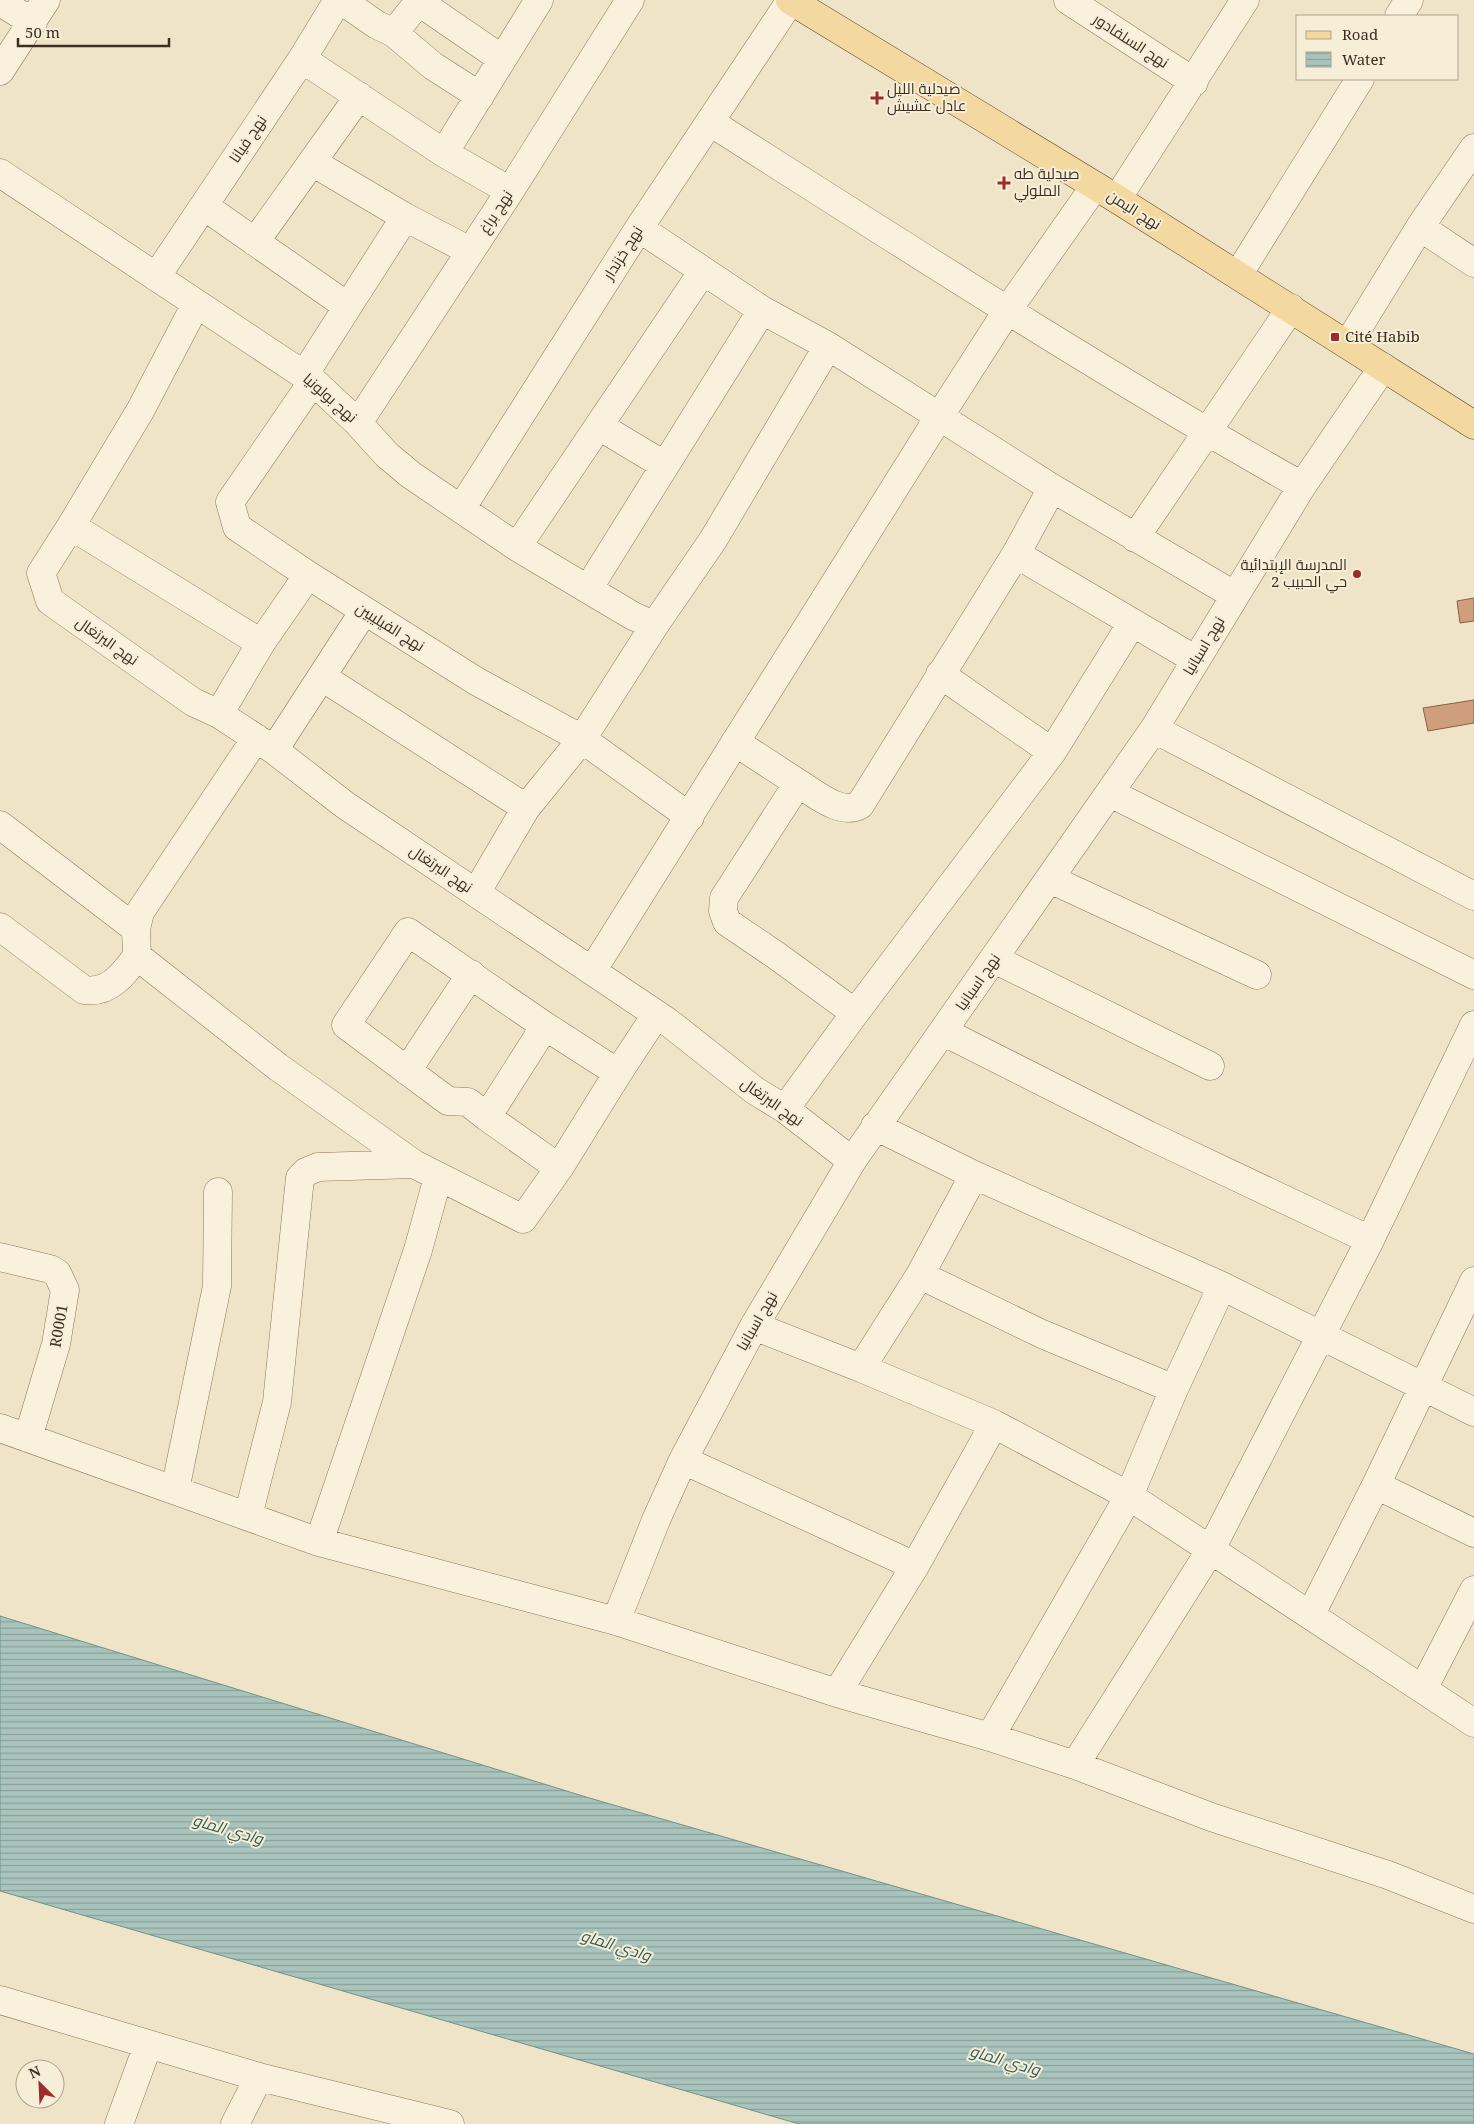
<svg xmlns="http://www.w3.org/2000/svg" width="1474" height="2124" font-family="'Noto Serif',Cairo,serif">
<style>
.water{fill:url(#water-rules);stroke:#6f938a}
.building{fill:#cf9f7d;stroke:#8d5f41}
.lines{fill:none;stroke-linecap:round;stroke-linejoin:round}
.minor-casing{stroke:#8d765c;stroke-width:29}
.major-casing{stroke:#5b4430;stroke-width:29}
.minor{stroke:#faf1dc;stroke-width:28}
.major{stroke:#f3d9a0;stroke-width:28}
.poi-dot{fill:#9e2a2b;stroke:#f7eed8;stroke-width:2}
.labels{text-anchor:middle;stroke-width:4;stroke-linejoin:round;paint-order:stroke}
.street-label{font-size:15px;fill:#3d2e20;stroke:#f7eed8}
.poi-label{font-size:15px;fill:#3d2e20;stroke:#f7eed8;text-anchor:start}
.water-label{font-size:16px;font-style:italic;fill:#2f5d5a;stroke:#f7eed8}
</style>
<defs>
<pattern id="water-rules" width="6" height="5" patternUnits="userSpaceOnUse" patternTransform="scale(1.25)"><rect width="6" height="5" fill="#a9c4bc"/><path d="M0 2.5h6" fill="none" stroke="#8ba098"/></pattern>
</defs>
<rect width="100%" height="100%" fill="#f0e4c8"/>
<path class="water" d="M0 1616 586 1797 1474 2054V2124H799L0 1891Z"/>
<path class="building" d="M1474 598V621L1460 623 1457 601Z
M1474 700V723L1428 731 1423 708Z"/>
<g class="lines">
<defs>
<path id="minor" d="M341 0 377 25 394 33 420 0
M1068 0 1194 82
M0 2 33 22
M419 2 502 59
M1399 16 1409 0
M394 33 433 66 480 96
M302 59 444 153 510 191
M0 71 46 0
M710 122C905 246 1100 372 1302 486
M444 153 539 0
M312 162 405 217
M0 173 313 381 358 423 387 455 411 475 517 547 633 616 647 622 656 623
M1117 199 1245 0
M204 206 347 306
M1420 227 1474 263
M639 228 762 310 828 346 1052 488 1234 595
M255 242 359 96
M1238 275 1360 79
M156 277 302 59 338 0
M196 304 140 411 71 526 41 573 50 601 193 702 219 714 274 750 345 805 668 1022 754 1090 785 1109 852 1161
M1348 344 1420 227 1474 148
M304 375 405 217 470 251
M313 381 230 502 237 527 308 575 476 681 582 739 690 817
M358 423 510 191 630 0
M599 426 664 465
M461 509 639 228 791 0
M71 526 261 643
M1135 538 1291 308
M517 547 703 271
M1016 554 1196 660
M588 589 762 310
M940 674 1052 752
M322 677 526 808
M219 714 261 643 308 575
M1154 729 1474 896
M256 738 140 912 136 929 137 956 278 1067 414 1164 523 1219 559 1168 487 1117 545 1026 618 1073 559 1168
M735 742 798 783 724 898 723 911 727 922 777 956 855 1013 785 1109
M274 750 364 611
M798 783C815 793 840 816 860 805L1016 554 1052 488
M1110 793 1474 975
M0 825 136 929
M1050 879 1257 975
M476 893 526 808 582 739 656 623 713 540 828 346
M0 927 84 990C109 994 124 974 137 956
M994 959 1210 1066
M592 971 939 417 1007 311 1095 186
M855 1013 1052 752 1132 623
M944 1032 1148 1135 1370 1240
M407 1071 471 974
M618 1073 656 1015
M487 1117 468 1102 448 1101 346 1025 408 932 545 1026
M875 1126 974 1175 1222 1286 1474 1412
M0 1257 50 1269 57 1273 65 1290 56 1344 28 1438
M920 1275 1042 1334 1174 1389
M754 1326 861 1368 994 1424 1129 1496 1474 1723
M861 1368 920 1275 974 1175
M0 1428 319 1542 616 1621 837 1693 990 1737 1075 1765 1211 1817 1388 1875 1474 1909
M683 1460 915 1566
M1376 1485 1474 1533
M175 1490 217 1286 218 1192
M248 1516 277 1402 300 1178 306 1172 318 1167 414 1164
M319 1542 418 1250 438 1177
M1311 1614 1376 1485 1474 1281
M616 1621 656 1520 683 1460 754 1326 852 1161 1154 729 1302 486 1383 367
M1423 1689 1474 1590
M837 1693 915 1566 994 1424
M990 1737 1129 1496 1174 1389 1222 1286
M1075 1765 1210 1551 1370 1240 1474 1025
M0 2000 259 2077 450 2124
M119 2124 148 2045
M235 2124 259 2077"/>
<path id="major" d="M790 0 1117 199 1474 425"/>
</defs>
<use href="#minor" class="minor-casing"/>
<use href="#major" class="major-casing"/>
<use href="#minor" class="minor"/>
<use href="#major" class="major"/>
</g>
<g class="poi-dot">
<path d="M874.5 90.5h5v5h5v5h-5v5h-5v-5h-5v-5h5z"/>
<path d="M1001.5 175.5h5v5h5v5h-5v5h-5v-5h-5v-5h5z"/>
<rect x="1330" y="332" width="10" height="10" rx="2.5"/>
<circle cx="1357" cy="574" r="5"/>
</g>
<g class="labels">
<g class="street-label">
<text transform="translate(1131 41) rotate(33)" y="5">نهج السلفادور</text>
<text transform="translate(248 139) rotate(-56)" y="5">نهج فيانا</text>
<text transform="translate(1134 210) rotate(32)" y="5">نهج اليمن</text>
<text transform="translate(496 212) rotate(-57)" y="5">نهج براغ</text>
<text transform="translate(623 253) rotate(-58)" y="5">نهج خزندار</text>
<text transform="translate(330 398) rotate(41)" y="5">نهج بولونيا</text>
<text transform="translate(390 627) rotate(32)" y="5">نهج الفيليبين</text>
<text transform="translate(107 641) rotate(35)" y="5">نهج البرتغال</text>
<text transform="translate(1204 646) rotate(-59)" y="5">نهج اسبانيا</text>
<text transform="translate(441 869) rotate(34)" y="5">نهج البرتغال</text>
<text transform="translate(978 982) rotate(-55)" y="5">نهج اسبانيا</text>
<text transform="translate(772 1102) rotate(35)" y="5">نهج البرتغال</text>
<text transform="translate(757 1321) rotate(-60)" y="5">نهج اسبانيا</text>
<text transform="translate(59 1326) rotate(-80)" y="5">R0001</text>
</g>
<g class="poi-label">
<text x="887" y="94">صيدلية الليل<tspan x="887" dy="17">عادل عشيش</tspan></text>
<text x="1014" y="179">صيدلية طه<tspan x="1014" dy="17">الملولي</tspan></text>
<text x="1345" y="342">Cité Habib</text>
<text x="1347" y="570" text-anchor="end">المدرسة الإبتدائية<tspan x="1347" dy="17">حي الحبيب 2</tspan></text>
</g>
<g class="water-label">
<text transform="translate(228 1829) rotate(16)" y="6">وادي الماو</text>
<text transform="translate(616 1945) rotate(17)" y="6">وادي الماو</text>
<text transform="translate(1005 2060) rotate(16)" y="6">وادي الماو</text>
</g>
</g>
<rect x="1296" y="15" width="162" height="65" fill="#f7eed8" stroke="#ada18e"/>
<rect x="1306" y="31" width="25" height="8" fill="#f3d9a0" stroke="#ada18e"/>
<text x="1342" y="40" font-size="15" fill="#3d2e20">Road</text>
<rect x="1306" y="52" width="25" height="15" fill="url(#water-rules)" stroke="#ada18e"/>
<text x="1342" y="65" font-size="15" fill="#3d2e20">Water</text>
<g transform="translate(40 2084) rotate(336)"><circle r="24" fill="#f7eed8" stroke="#ada18e"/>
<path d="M0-4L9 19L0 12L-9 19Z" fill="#9e2a2b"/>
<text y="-8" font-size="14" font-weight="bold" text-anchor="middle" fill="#3d2e20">N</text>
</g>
<path d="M18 38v8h151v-8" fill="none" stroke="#3d2e20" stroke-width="2.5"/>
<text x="25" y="38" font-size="15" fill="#3d2e20" stroke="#f7eed8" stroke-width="4" paint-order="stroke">50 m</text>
</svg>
